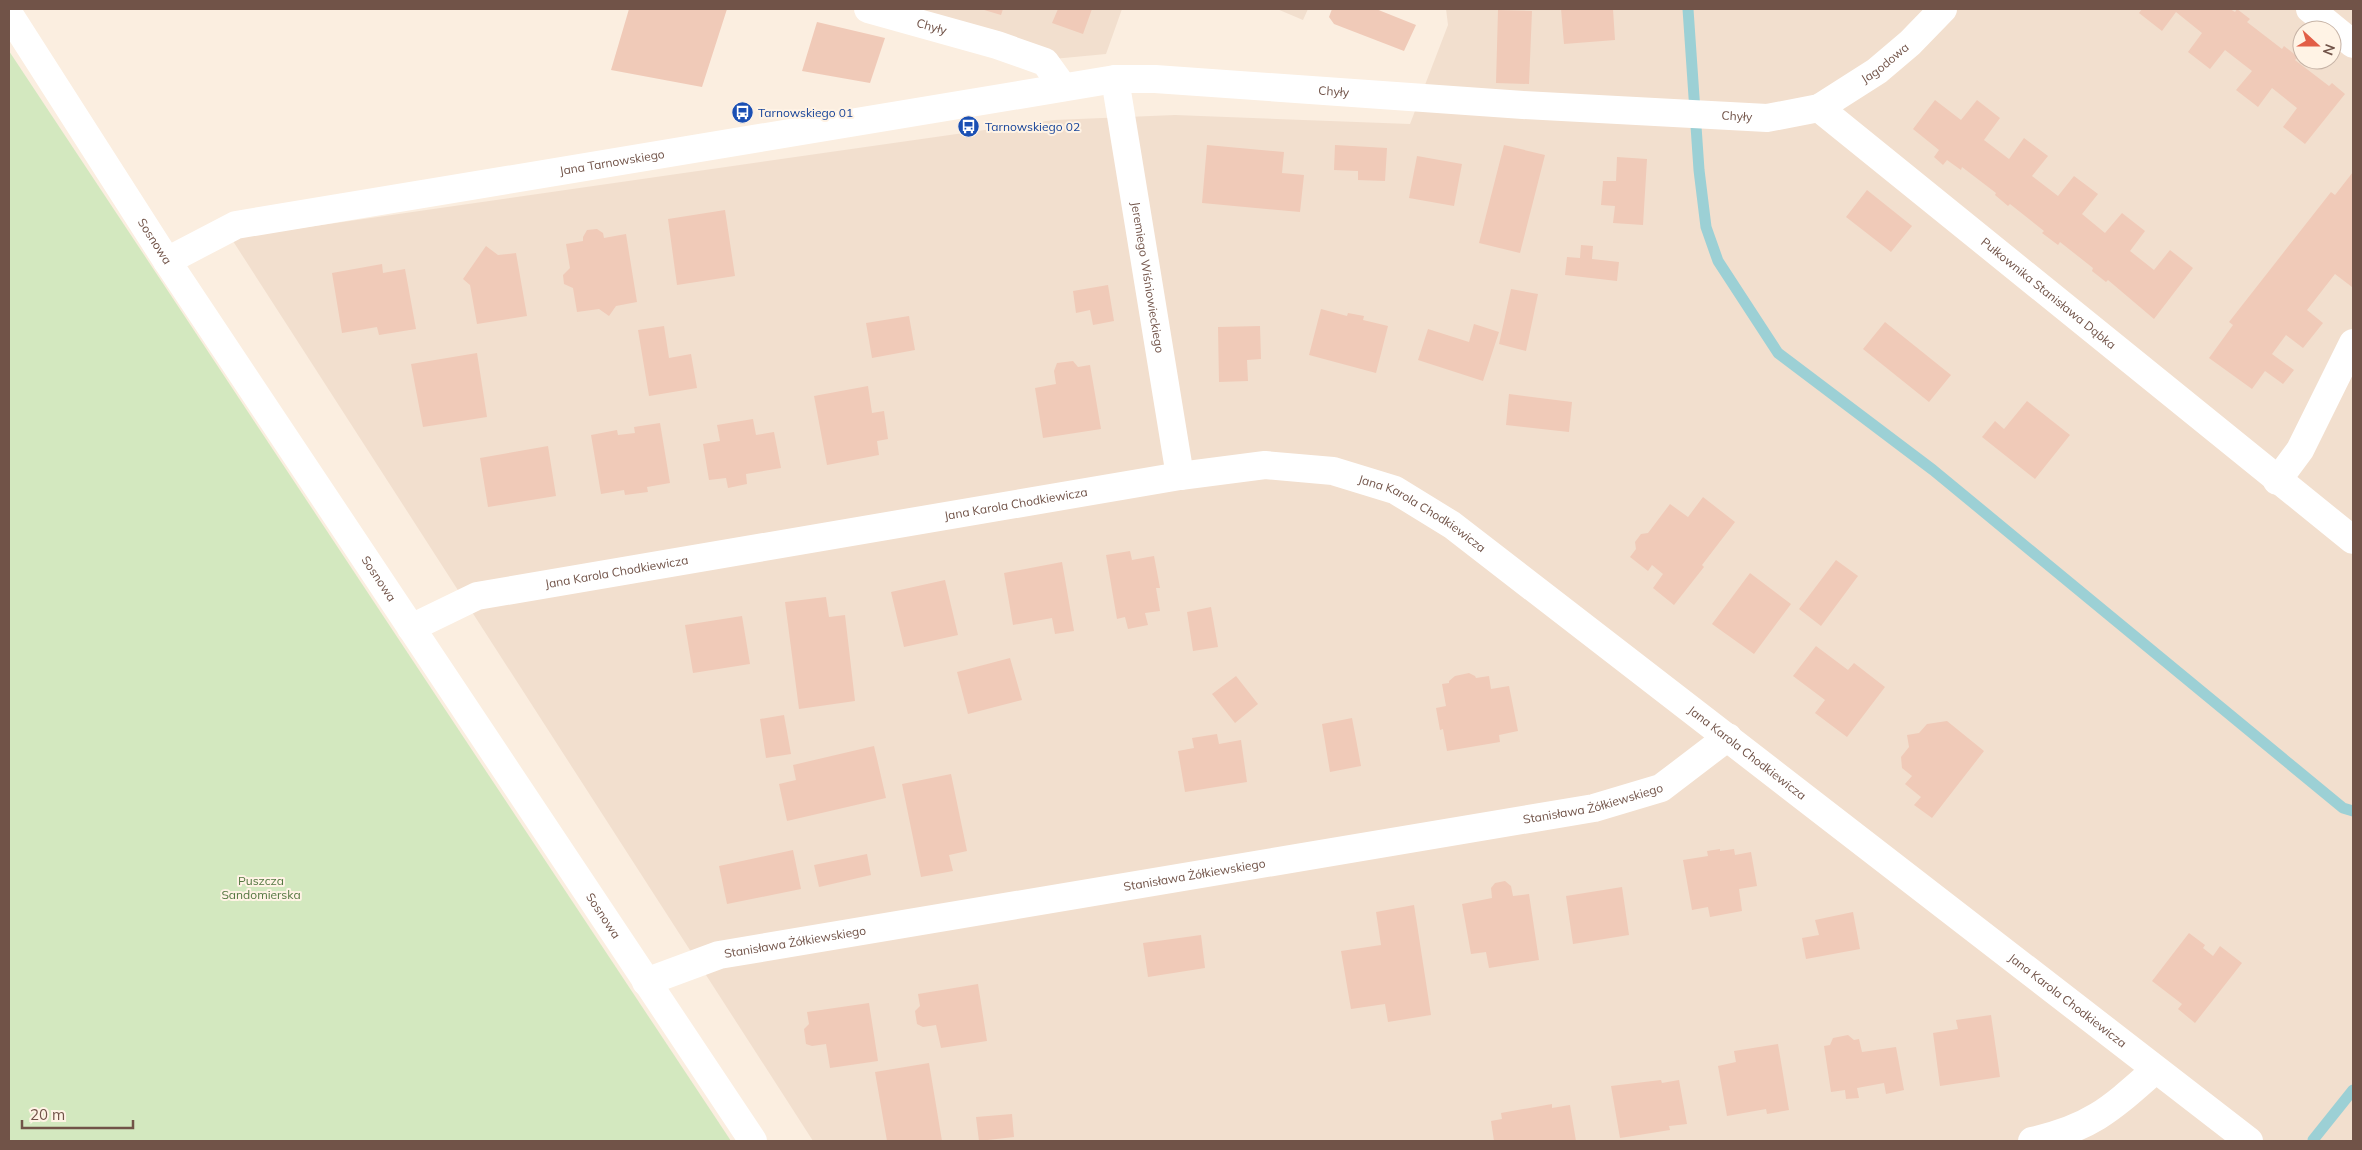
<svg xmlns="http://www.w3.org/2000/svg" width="2362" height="1150" font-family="Mulish,sans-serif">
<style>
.residential{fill:#f2dfce;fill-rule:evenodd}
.green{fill:#d3e8bf}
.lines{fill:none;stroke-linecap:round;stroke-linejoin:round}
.stream{stroke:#9cd0d5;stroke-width:11}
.building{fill:#f0cab8}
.minor{stroke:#fff;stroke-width:28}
.labels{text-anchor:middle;stroke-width:4;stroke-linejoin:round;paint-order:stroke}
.street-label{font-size:12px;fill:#715348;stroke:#fff3e5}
.transit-label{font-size:12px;fill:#164399;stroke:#fff3e5;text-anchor:start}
.park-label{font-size:12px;fill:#547741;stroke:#fff3e5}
</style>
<rect width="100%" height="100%" fill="#fbeee0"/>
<path class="residential" d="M850 9H1122L1106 54 1032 61Z
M1277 9H1308L1303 20Z
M1446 9H2353V1141H813L231 238 1054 120 1175 115 1410 124 1448 25ZM2302 30H2332V60H2302Z"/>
<path class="green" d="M9 51 731 1141H9Z"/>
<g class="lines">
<path class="stream" d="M1688 9 1699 170 1706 227 1718 261 1778 353 1933 470 2343 808 2353 811
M2313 1140 2353 1090"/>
</g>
<path class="building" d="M629 9H727L702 87 611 70Z
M981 9H1003L1001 15Z
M1058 9H1092L1083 34 1052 23Z
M1332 9H1376L1416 25 1404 51 1334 24 1329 17Z
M1561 9H1613L1615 40 1564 44Z
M2142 9H2230L2235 12 2237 9 2250 19 2247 22 2282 49 2284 46 2298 57 2295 60 2329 86 2332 83 2345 94 2305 144 2283 127 2297 108 2272 88 2258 107 2236 90 2252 71 2225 50 2210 69 2188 52 2202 33 2176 12 2162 31 2139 13Z
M1498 10 1532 11 1529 84 1496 83Z
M817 22 885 38 870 83 802 71Z
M1935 100 1961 120 1977 100 2000 118 1984 140 2009 159 2024 138 2048 156 2032 176 2058 196 2074 176 2098 194 2082 214 2105 233 2122 213 2145 231 2130 251 2154 270 2170 250 2193 268 2154 319 2108 280 2106 282 2092 271 2093 268 2060 242 2058 245 2042 233 2044 231 2010 204 2008 206 1995 195 1996 193 1962 167 1961 170 1947 160 1943 165 1934 157 1939 150 1913 129Z
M1207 145 1284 152 1282 173 1304 175 1300 212 1202 203Z
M1335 145 1387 148 1385 181 1358 180V171L1334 170Z
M1504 145 1545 155 1520 253 1479 243Z
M1417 156 1462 164 1454 206 1409 198Z
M1617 157 1647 159 1643 225 1613 223 1615 206 1601 205 1603 181H1616Z
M2353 172V285L2352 287 2335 274 2307 310 2323 323 2303 348 2286 335 2272 354 2294 370 2283 384 2265 371 2252 389 2209 358 2233 325 2229 322 2331 192 2335 195Z
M1867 190 1912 226 1891 252 1846 217Z
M725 210 735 276 677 285 668 219Z
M597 229 603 233 604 238 626 234 637 302 616 306 609 316 599 309 577 312 573 288 564 284 563 275 570 268 566 244 583 241V237L587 230Z
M1581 245 1593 246 1592 259 1619 262 1617 281 1565 275 1567 257 1580 258Z
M486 246 498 255 516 253 527 316 477 324 470 285 463 279Z
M382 264 383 273 405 269 416 329 379 335 377 327 342 333 332 273Z
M1108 285 1114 321 1093 325 1090 310 1076 313 1073 291Z
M1511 289 1538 294 1526 351 1499 344Z
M1321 309 1347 316 1348 313 1364 316 1363 320 1388 326 1376 373 1309 355Z
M909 316 915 350 872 358 866 323Z
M1885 322 1951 375 1929 402 1863 349Z
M1474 324 1499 332 1483 381 1418 360 1428 329 1469 342Z
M664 326 669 358 691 354 697 388 649 396 638 330Z
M1260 326 1261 359 1247 360 1248 381 1219 382 1218 327Z
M477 353 487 417 423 427 411 364Z
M1073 361 1078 367 1090 365 1101 429 1043 438 1035 388 1056 384 1054 371 1057 363Z
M868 386 872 413 884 411 888 439 877 441 879 455 827 465 814 396Z
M1509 394 1572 402 1569 432 1506 425Z
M2027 401 2070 435 2035 479 1982 437 1995 421 2004 429Z
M753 419 756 435 774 432 781 468 746 474 747 484 728 488 726 478 709 480 703 444 720 441 717 425Z
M660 423 670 483 647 487 648 492 625 495 624 490 601 494 591 435 617 430 618 435 635 433 634 427Z
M548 446 556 496 488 507 480 458Z
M1703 497 1735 522 1702 565 1704 567 1674 605 1653 588 1663 574 1652 565 1648 571 1630 557 1636 549 1635 542 1641 534 1648 533 1670 504 1688 517Z
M1130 551 1132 560 1154 556 1160 588H1156L1160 611 1145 613 1148 625 1128 629 1125 617 1117 619 1106 555Z
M1836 560 1858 576 1821 626 1799 609Z
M1062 562 1074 631 1055 634 1052 618 1013 625 1004 573Z
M1750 573 1791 604 1754 654 1712 624Z
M945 580 958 635 904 647 891 592Z
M826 597 829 617 845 615 855 701 799 709 785 602Z
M1211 607 1218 647 1193 651 1187 612Z
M742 616 750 664 693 673 685 625Z
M1816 646 1848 670 1854 663 1885 687 1847 737 1815 713 1825 700 1793 676Z
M1010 658 1022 700 968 714 957 672Z
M1469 673 1475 676 1476 678 1489 676 1491 689 1509 686 1518 731 1499 735 1500 742 1447 751 1443 729 1440 730 1436 708 1446 706 1442 684 1449 683V681L1455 676Z
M1236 676 1258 704 1235 723 1212 694Z
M784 715 791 754 766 758 760 719Z
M1352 718 1361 766 1330 772 1322 724Z
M1947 721 1984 751 1932 818 1914 805 1921 797 1905 784 1912 776 1902 768 1901 757 1909 747 1907 735 1919 733 1927 724Z
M1217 734 1219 744 1241 740 1247 782 1185 792 1178 751 1194 748 1192 738Z
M874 746 886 798 787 821 779 784 796 780 793 765Z
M951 774 967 851 949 855 953 871 921 877 902 784Z
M1720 849V851L1734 849 1735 855 1751 852 1757 886 1739 889 1742 911 1710 917 1708 907 1692 910 1683 860 1708 856 1707 851Z
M793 850 801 889 727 904 719 866Z
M867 854 871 875 819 887 814 865Z
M1505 881 1511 886 1513 896 1529 894 1539 960 1489 968 1486 952 1471 954 1462 904 1492 898 1491 888 1495 883Z
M1622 887 1629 935 1573 944 1566 896Z
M1414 905 1431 1015 1388 1022 1385 1004 1351 1009 1341 951 1381 945 1376 912Z
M1853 912 1860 949 1806 959 1802 938 1819 935 1815 920Z
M2189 933 2205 945 2203 948 2213 956 2220 946 2242 963 2195 1023 2178 1009 2182 1004 2152 981Z
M1201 935 1205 968 1148 977 1143 943Z
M978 984 987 1041 941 1048 936 1025 923 1027 917 1024 915 1011 920 1006 918 994Z
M869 1003 878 1061 830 1068 826 1044 812 1046 806 1044 804 1029 809 1024 807 1012Z
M1991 1015 2000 1077 1940 1086 1933 1033 1958 1029 1956 1020Z
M1848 1035 1854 1040 1859 1039 1862 1052 1896 1047 1904 1090 1886 1094 1884 1083 1857 1088 1859 1098 1846 1099 1845 1090 1831 1092 1824 1046 1830 1045 1833 1038Z
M1778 1044 1789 1110 1767 1114 1766 1109 1727 1116 1718 1066 1736 1062 1734 1051Z
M929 1063 942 1141H887L875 1072Z
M1661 1080 1662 1083 1679 1080 1687 1124 1669 1126 1670 1130 1620 1138 1611 1086Z
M1552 1104V1108L1570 1105 1576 1141H1494L1491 1121 1502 1119 1501 1113Z
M1012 1114 1014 1137 979 1141 976 1117Z"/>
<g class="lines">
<g class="minor">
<path id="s1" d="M868 9 997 45 1045 62 1063 87"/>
<path d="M2310 9 2353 44"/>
<path id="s2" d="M9 14 167 261 753 1141"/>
<path id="s3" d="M1115 79 1180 476"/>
<path id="s4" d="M1819 108 2353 540"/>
<path id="s5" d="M167 261 236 225 1115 79H1155L1523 105 1767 118 1819 108 1877 71 1910 43 1943 9"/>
<path d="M2277 481 2300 450 2353 343"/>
<path id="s6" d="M411 628 477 596 1180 476 1265 465 1333 471 1395 490 1452 525 2249 1141"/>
<path id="s7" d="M646 982 719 955 1594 808 1661 788 1728 737"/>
<path d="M2032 1141C2091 1128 2111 1109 2155 1070"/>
</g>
</g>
<defs>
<symbol id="bus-disc" viewBox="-11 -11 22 22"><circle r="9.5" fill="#1a4fb4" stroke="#fff3e5"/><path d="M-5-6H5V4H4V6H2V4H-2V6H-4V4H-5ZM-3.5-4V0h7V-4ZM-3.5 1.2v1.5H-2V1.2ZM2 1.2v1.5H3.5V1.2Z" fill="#fff"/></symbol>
</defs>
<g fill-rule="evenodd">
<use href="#bus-disc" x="730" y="100" width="25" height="25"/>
<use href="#bus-disc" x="956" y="114" width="25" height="25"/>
</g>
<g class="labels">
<g class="street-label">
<text dy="4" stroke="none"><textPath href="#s1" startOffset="66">Chyły</textPath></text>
<text dy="4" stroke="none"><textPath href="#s5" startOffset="1755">Jagodowa</textPath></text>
<text dy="4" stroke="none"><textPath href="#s5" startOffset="1188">Chyły</textPath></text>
<text dy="4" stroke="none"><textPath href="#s5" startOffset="1592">Chyły</textPath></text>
<text dy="4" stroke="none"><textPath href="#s5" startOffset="459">Jana Tarnowskiego</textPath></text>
<text dy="4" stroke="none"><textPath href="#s2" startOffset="270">Sosnowa</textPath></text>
<text dy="4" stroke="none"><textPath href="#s3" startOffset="201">Jeremiego Wiśniowieckiego</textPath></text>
<text dy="4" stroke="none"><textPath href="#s4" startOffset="295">Pułkownika Stanisława Dąbka</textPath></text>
<text dy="4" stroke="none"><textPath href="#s6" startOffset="620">Jana Karola Chodkiewicza</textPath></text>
<text dy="4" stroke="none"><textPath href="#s6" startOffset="1040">Jana Karola Chodkiewicza</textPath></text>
<text dy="4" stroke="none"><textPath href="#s6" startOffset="215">Jana Karola Chodkiewicza</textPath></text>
<text dy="4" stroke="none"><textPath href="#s2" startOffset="675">Sosnowa</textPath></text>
<text dy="4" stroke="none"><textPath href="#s6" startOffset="1445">Jana Karola Chodkiewicza</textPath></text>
<text dy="4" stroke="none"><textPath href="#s7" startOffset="965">Stanisława Żółkiewskiego</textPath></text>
<text dy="4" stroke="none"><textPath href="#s7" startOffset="560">Stanisława Żółkiewskiego</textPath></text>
<text dy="4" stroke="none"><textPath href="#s2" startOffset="1080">Sosnowa</textPath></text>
<text dy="4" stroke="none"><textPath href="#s7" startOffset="155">Stanisława Żółkiewskiego</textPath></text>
<text dy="4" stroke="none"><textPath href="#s6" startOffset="1850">Jana Karola Chodkiewicza</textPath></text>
</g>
<g class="transit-label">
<text x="758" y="117">Tarnowskiego 01</text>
<text x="985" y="131">Tarnowskiego 02</text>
</g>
<g class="park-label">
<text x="261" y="885">Puszcza<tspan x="261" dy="14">Sandomierska</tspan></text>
</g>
</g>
<rect width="2362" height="1150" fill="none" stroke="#715348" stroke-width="20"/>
<g transform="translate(2317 45) rotate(111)"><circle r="24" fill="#fff3e5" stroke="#c6b3a6"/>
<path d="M0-4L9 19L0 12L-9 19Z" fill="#e25e47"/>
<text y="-8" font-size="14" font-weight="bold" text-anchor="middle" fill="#715348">N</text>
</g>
<path d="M22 1120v8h111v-8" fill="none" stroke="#715348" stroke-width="2.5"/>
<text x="30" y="1120" font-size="15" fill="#715348" stroke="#fff3e5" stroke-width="4" paint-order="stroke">20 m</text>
</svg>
